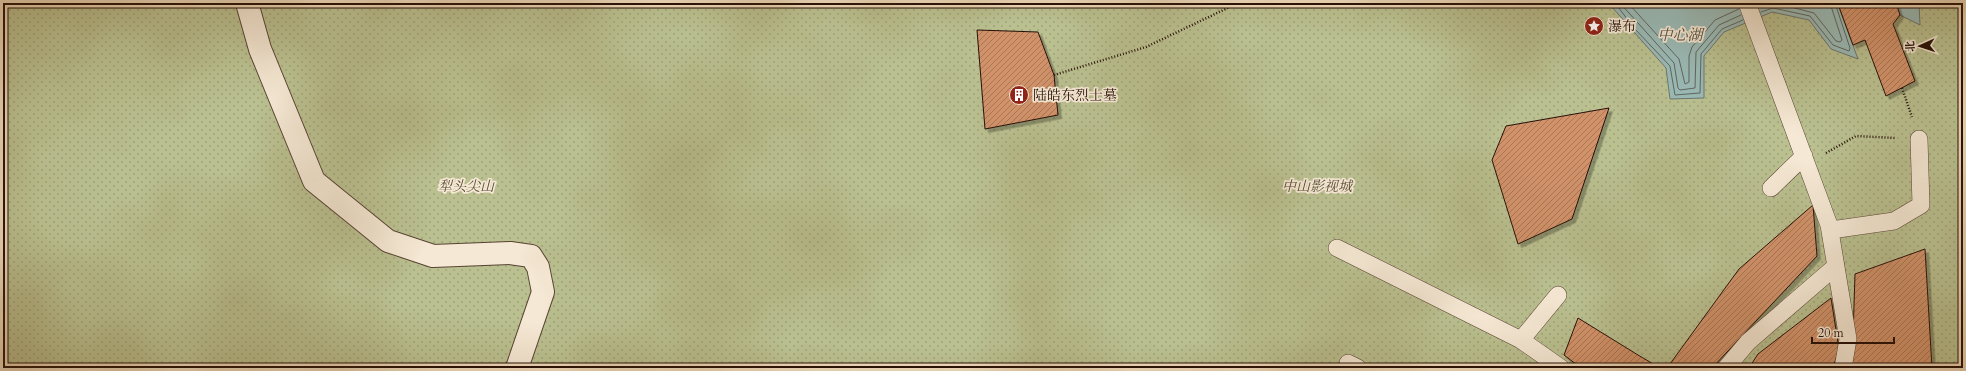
<svg xmlns="http://www.w3.org/2000/svg" width="1966" height="371" font-family="Cardo,'Noto Serif SC',serif">
<style>
.park{fill:url(#park-dots);stroke:#70684c}
.water{fill:#9abab6;stroke:#6c7670}
.lines{fill:none;stroke-linecap:round;stroke-linejoin:round}
.shore{stroke:#60655e;stroke-width:1}
.building{fill:url(#building-hatch);stroke:#261007;filter:url(#shadow)}
.service-casing{stroke:#584334;stroke-width:18}
.minor-casing{stroke:#584334;stroke-width:24}
.path{stroke:#261007;stroke-width:2.5;stroke-dasharray:1 2;stroke-linecap:butt}
.service{stroke:#f5e8d4;stroke-width:17}
.minor{stroke:#f5e8d4;stroke-width:22}
.labels{text-anchor:middle;stroke-width:3.5;stroke-linejoin:round;paint-order:stroke}
.poi-label{font-size:14px;fill:#261007;stroke:#f5e8d4;text-anchor:start}
.park-label{font-size:14px;font-style:italic;fill:#5a4e37;stroke:#f5e8d4}
.water-label{font-size:15px;font-style:italic;fill:#4f4c44;stroke:#f5e8d4}
</style>
<defs>
<pattern id="park-dots" width="8" height="8" patternUnits="userSpaceOnUse"><rect width="8" height="8" fill="#bac090"/><path d="M2 2h.1M6 6h.1" fill="none" stroke="#a0a47b" stroke-width="1.8" stroke-linecap="round"/></pattern>
<pattern id="building-hatch" width="6" height="6" patternUnits="userSpaceOnUse"><rect width="6" height="6" fill="#d1926b"/><path d="M-1 1l2-2M0 6l6-6M5 7l2-2" fill="none" stroke="#a97656"/></pattern>
<filter id="shadow"><feDropShadow dx="3.5" dy="3.5" stdDeviation="0" flood-color="#0004"/></filter>
</defs>
<rect width="100%" height="100%" fill="#efdbbd"/>
<filter id="stains"><feTurbulence type="fractalNoise" baseFrequency=".005" numOctaves="4"/><feColorMatrix values="0 0 0 0 .2 0 0 0 0 .09 0 0 0 0 .02 0 0 0 .5 -.17"/></filter>
<radialGradient id="worn" r=".72"><stop offset=".6" stop-color="#630" stop-opacity="0"/><stop offset="1" stop-color="#630" stop-opacity=".3"/></radialGradient>
<path class="park" d="M3 3H1963V368H3Z"/>
<path class="water" d="M1611 3H1841L1838 5 1858 59 1831 49 1809 20 1772 12 1724 32 1704 56V98L1670 99 1666 68 1611 6Z
M1896 3H1919L1920 25 1900 15Z"/>
<g class="lines">
<path class="shore" d="M1615 3 1634 28 1670 66 1675 95 1700 93 1701 54 1722 29 1743 20
M1620 3 1674 63 1678 88 1680 90 1695 88 1696 52 1719 25 1741 15
M1628 3 1679 59 1685 84 1689 82V56L1692 47 1715 20 1739 9
M1775 3 1814 13 1836 41 1840 42 1842 40 1830 3
M1761 12 1773 8 1810 16 1833 45 1849 51 1850 48 1835 3"/>
</g>
<path class="building" d="M1841 3H1896L1900 15 1893 24 1915 81 1886 96 1865 40 1853 45 1838 4Z
M977 30 1038 32 1054 75 1058 115 985 129Z
M1609 108 1572 219 1518 244 1492 160 1506 126Z
M1813 205 1817 256 1712 368H1667L1739 269Z
M1925 249 1932 368H1852L1855 274Z
M1831 298 1839 349 1833 368H1749L1758 354Z
M1578 318 1638 355 1660 368H1581L1564 355Z"/>
<g class="lines">
<defs>
<path id="service" d="M1747 3 1829 225 1848 339 1843 368
M1771 188 1804 156
M1831 230 1894 221 1921 205 1919 139
M1337 248 1521 340 1561 368
M1521 340 1558 295
M1348 363 1358 368
M1726 368 1748 342 1836 266"/>
<path id="minor" d="M247 3 260 49 314 181 388 241 433 256 510 253 531 256 538 267 543 292 517 368"/>
</defs>
<use href="#service" class="service-casing"/>
<use href="#minor" class="minor-casing"/>
<path class="path" d="M1054 75 1146 47 1238 3
M1902 88 1912 117
M1826 153 1856 136 1896 138"/>
<use href="#service" class="service"/>
<use href="#minor" class="minor"/>
</g>
<defs>
<symbol id="sight-disc" viewBox="-11 -11 22 22"><circle r="9.5" fill="#8f2418" stroke="#f5e8d4"/><path d="M0-6L1.8-2.2L6-1.7L2.9 1.2L3.7 5.4L0 3.3L-3.7 5.4L-2.9 1.2L-6-1.7L-1.8-2.2Z" fill="#fff"/></symbol>
<symbol id="building-disc" viewBox="-11 -11 22 22"><circle r="9.5" fill="#8f2418" stroke="#f5e8d4"/><path d="M-4-6H4V6H1V3H-1V6H-4ZM-2.5-4.3h1.7v1.8h-1.7ZM.8-4.3h1.7v1.8H.8ZM-2.5-1h1.7V.8h-1.7ZM.8-1h1.7V.8H.8Z" fill="#fff"/></symbol>
</defs>
<g fill-rule="evenodd">
<use href="#sight-disc" x="1583" y="15" width="22" height="22"/>
<use href="#building-disc" x="1008" y="84" width="22" height="22"/>
</g>
<g class="labels">
<g class="poi-label">
<text x="1608" y="31">瀑布</text>
<text x="1033" y="100">陆皓东烈士墓</text>
</g>
<g class="park-label">
<text x="466" y="191">犁头尖山</text>
<text x="1317" y="191">中山影视城</text>
</g>
<g class="water-label">
<text x="1680" y="40">中心湖</text>
</g>
</g>
<rect width="1966" height="371" fill="none" stroke="#efdbbd" stroke-width="16"/>
<rect x="4" y="4" width="1958" height="363" fill="none" stroke="#261007" stroke-width="2"/>
<rect x="8" y="8" width="1950" height="355" fill="none" stroke="#261007"/>
<g transform="translate(1920 46) rotate(267)" stroke="#f5e8d4" stroke-width="3" paint-order="stroke">
<path d="M0-3L7 15L0 10L-7 15Z" fill="#261007"/>
<text y="-6" font-size="11" font-weight="bold" text-anchor="middle" fill="#261007">北</text>
</g>
<path d="M1812 337v6h82v-6" fill="none" stroke="#261007" stroke-width="2"/>
<text x="1818" y="337" font-size="12" fill="#261007" stroke="#f5e8d4" stroke-width="3" paint-order="stroke">20 m</text>
<rect width="100%" height="100%" filter="url(#stains)"/>
<rect width="100%" height="100%" fill="url(#worn)"/>
</svg>
